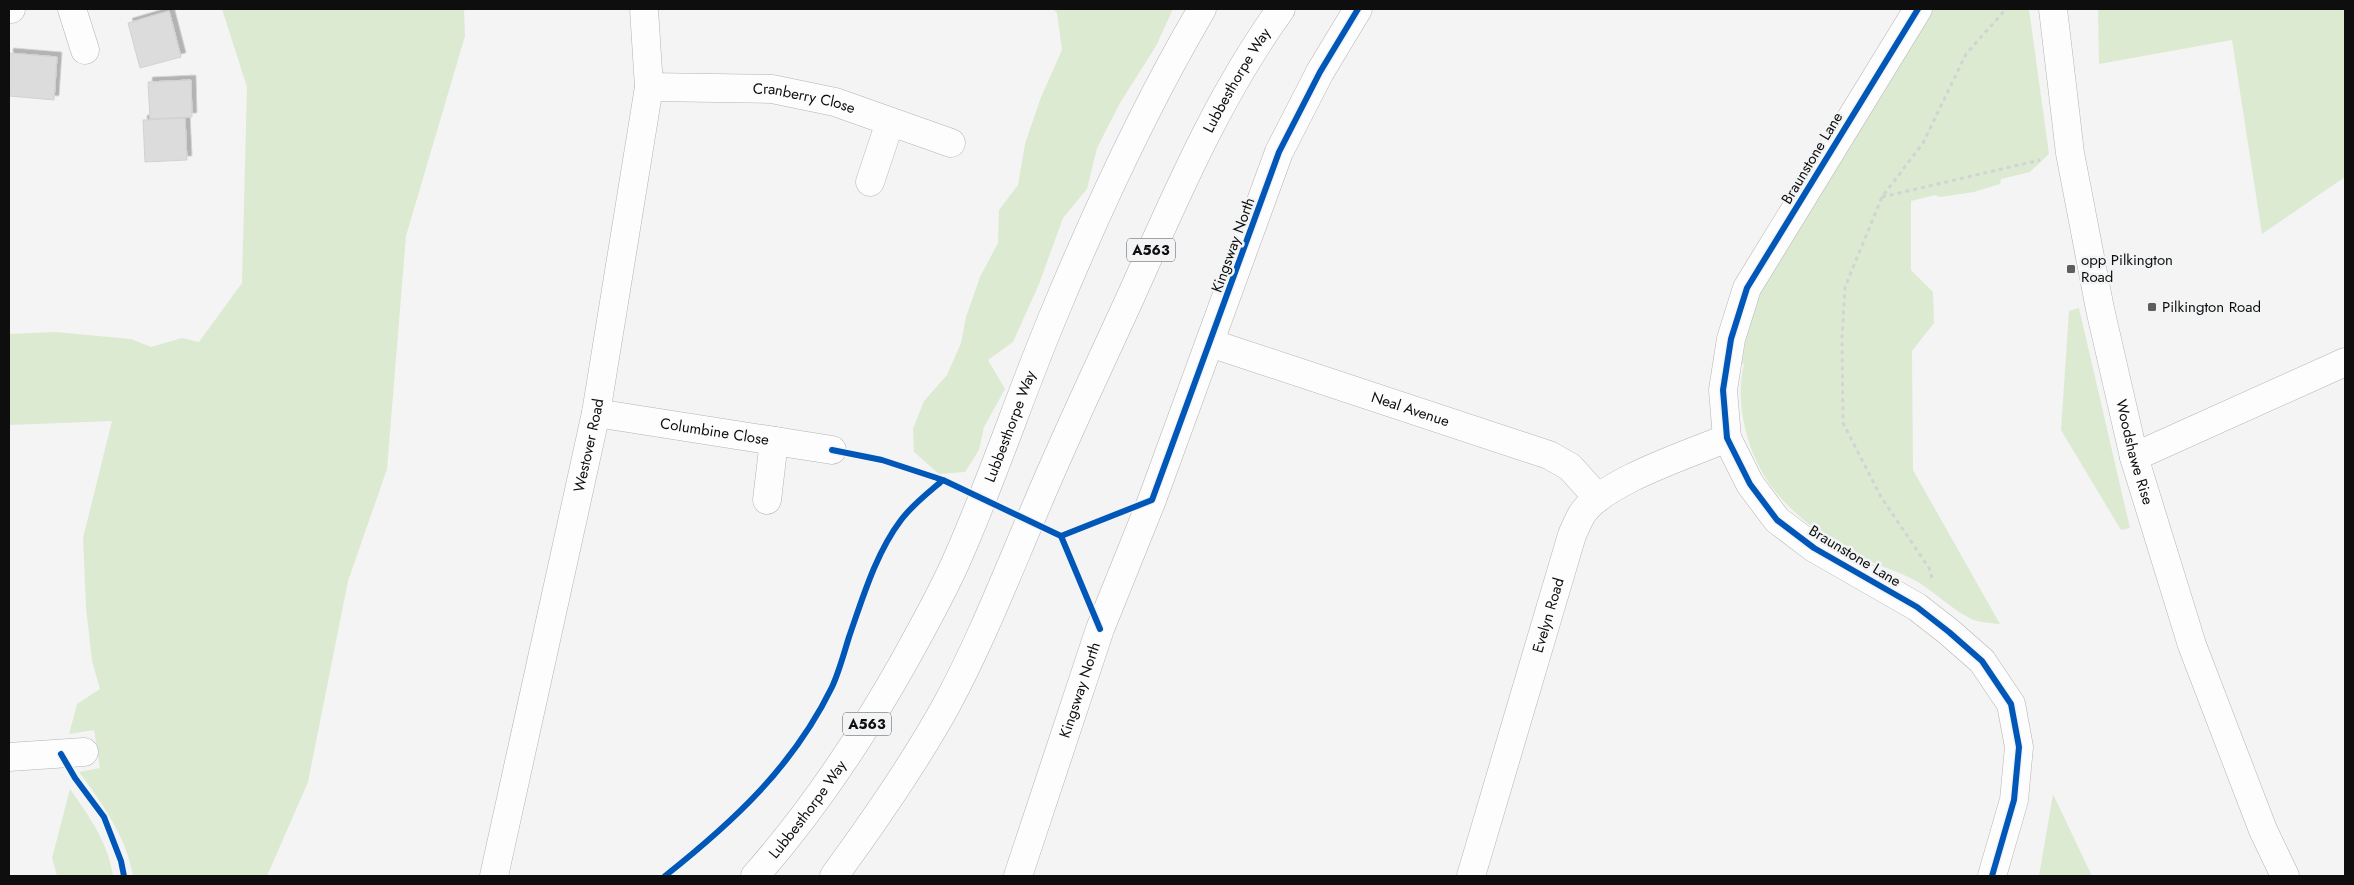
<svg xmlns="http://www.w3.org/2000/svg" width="2354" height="885" font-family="Jost,sans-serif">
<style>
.green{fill:#ddead2}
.building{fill:#dcdcdc;stroke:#d2d2d2;filter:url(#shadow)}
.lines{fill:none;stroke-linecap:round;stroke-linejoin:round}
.minor-casing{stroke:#b3b3b3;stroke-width:29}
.highway-casing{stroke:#b3b3b3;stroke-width:29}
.path{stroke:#d2d3d3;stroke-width:3;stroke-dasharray:4 4;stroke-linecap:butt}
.minor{stroke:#fdfdfd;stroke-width:28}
.highway{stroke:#fdfdfd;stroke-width:28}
.cycleway-casing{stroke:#f3f4f5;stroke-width:9}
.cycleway{stroke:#0057b8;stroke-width:6}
.poi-dot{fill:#5e5e5e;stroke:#f3f4f5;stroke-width:2}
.labels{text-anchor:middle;stroke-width:5;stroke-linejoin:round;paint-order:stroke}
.shield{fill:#f3f4f5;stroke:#535353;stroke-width:1}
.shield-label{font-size:14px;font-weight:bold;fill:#0e0e0e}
.street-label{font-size:15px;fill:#0e0e0e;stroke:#f3f4f5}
.poi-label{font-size:15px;fill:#0e0e0e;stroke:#f3f4f5;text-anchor:start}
</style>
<defs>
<filter id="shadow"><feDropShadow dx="4.5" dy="-4.5" stdDeviation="0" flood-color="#0004"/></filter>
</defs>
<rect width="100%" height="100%" fill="#f4f4f4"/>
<path class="green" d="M222 9H464L465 36 406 236 387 469 348 581 308 782 267 876H133C127 838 102 803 79 772L100 768 94 730 69 734 77 704 100 689 92 661 86 607 83 538 112 421 9 425V334L55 332 131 339 151 347 182 338 199 342 242 283 247 87Z
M1053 9H1173L1156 46 1120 103 1097 148 1087 189 1063 218 1039 284 1013 342 988 360 1005 389 984 427 979 450 965 472 939 474 914 452 913 429 924 401 947 375 961 343 966 317 980 277 998 243 999 210 1018 185 1025 144 1041 97 1062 50 1057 13Z
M1927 9H2029L2049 154 2030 172 2001 179 2000 184 1974 192 1940 197 1935 195 1911 201V270L1933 292 1934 323 1912 351 1913 470 2000 624C1992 623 1982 623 1974 620 1958 614 1934 592 1918 582 1899 571 1878 566 1859 556 1804 526 1760 492 1745 428 1740 407 1739 386 1744 364H1742L1750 310Z
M2098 9H2345V177L2262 234 2232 40 2099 64Z
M2079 308 2130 528 2121 530 2061 430 2069 311Z
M70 789C89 816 108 842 113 876H57L52 858Z
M2053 794 2092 876H2039Z"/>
<path class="building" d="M169 11 181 57 140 68 128 23Z
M9 53 57 57 54 100 9 96Z
M191 80 192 117 150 119 148 82Z
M185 118 187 160 145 162 143 120Z"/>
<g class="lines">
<defs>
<g id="minor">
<path d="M9 9H11"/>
<path d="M72 9 85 50"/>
<path d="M1918 9 1747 288 1731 339 1723 390 1727 438 1750 484 1777 520 1814 548 1917 607 1949 632 1982 661 2011 704 2019 747 2014 800 1992 876"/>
<path id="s1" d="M2053 9 2070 153 2100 309 2134 457 2192 645 2263 830 2285 876"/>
<path id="s2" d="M649 87 772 89 835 102 951 143"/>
<path d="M870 182 890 122"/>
<path id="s3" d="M1210 343 1549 455 1570 467 1598 498"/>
<path id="s4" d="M596 413 832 450"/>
<path d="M2134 457 2345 362"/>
<path d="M767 500 774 441"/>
<path d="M9 757 84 752"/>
<path id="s5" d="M494 876 596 413 649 87 644 9"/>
<path id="s6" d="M1018 876 1100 629 1152 500 1279 152 1320 72 1358 9"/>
<path id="s7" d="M1471 876 1572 535C1575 528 1578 521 1582 514 1604 481 1690 454 1727 438"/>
</g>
<g id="highway">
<path id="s8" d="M755 876C814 809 863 735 906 658 924 625 943 592 958 557 993 478 1020 395 1054 314 1097 210 1145 106 1202 9"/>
<path id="s9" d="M834 876C875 820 914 764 947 704 982 639 1009 569 1038 502 1067 433 1100 364 1131 296 1175 198 1218 96 1281 9"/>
</g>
</defs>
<use href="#minor" class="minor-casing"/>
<use href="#highway" class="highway-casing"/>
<path class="path" d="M1882 197 2040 160
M1932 578 1929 568 1881 497 1843 423 1842 338 1845 287 1882 197 1923 143 1966 54 2006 9"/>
<use href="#minor" class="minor"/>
<use href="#highway" class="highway"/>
<defs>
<path id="cycleway" d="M1918 9 1747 288 1731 339 1723 390 1727 438 1750 484 1777 520 1814 548 1917 607 1949 632 1982 661 2011 704 2019 747 2014 800 1992 876
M832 450 882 460 943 480
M1061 536 1152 500 1279 152 1320 72 1358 9
M61 754 75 778 104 817 121 861 124 876
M665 876C733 822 793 767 832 687 839 672 844 653 849 637 863 597 876 553 901 520 913 504 928 493 943 480L1061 536 1100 629"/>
</defs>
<use href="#cycleway" class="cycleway-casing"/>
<use href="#cycleway" class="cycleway"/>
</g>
<g class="poi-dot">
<rect x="2066" y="264" width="10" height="10" rx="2.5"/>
<rect x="2147" y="302" width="10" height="10" rx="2.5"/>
</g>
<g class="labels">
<g class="shield">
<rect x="1127" y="238.5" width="48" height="23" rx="4"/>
<rect x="843" y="712.5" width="48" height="23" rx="4"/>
</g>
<g class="shield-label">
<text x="1151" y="255">A563</text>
<text x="867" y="729">A563</text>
</g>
<g class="street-label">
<text dy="5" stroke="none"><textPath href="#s9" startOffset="894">Lubbesthorpe Way</textPath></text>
<text dy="5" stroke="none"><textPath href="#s2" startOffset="156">Cranberry Close</textPath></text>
<text transform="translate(1812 158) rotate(-59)" y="5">Braunstone Lane</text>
<text transform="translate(1233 245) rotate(-70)" y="5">Kingsway North</text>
<text dy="5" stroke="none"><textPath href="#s3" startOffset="211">Neal Avenue</textPath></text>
<text dy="5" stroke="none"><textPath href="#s8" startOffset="520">Lubbesthorpe Way</textPath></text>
<text dy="5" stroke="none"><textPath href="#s4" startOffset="120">Columbine Close</textPath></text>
<text dy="5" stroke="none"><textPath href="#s5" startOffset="441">Westover Road</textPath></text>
<text dy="5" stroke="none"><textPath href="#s1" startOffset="451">Woodshawe Rise</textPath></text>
<text transform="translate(1855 556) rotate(31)" y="5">Braunstone Lane</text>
<text dy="5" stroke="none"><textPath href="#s7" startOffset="272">Evelyn Road</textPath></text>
<text dy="5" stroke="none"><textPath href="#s6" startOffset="196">Kingsway North</textPath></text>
<text dy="5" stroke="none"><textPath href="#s8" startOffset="85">Lubbesthorpe Way</textPath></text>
</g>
<g class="poi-label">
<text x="2081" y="265">opp Pilkington<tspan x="2081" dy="17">Road</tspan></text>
<text x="2162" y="312">Pilkington Road</text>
</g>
</g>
<rect width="2354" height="885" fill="none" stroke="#0e0e0e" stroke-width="20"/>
</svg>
